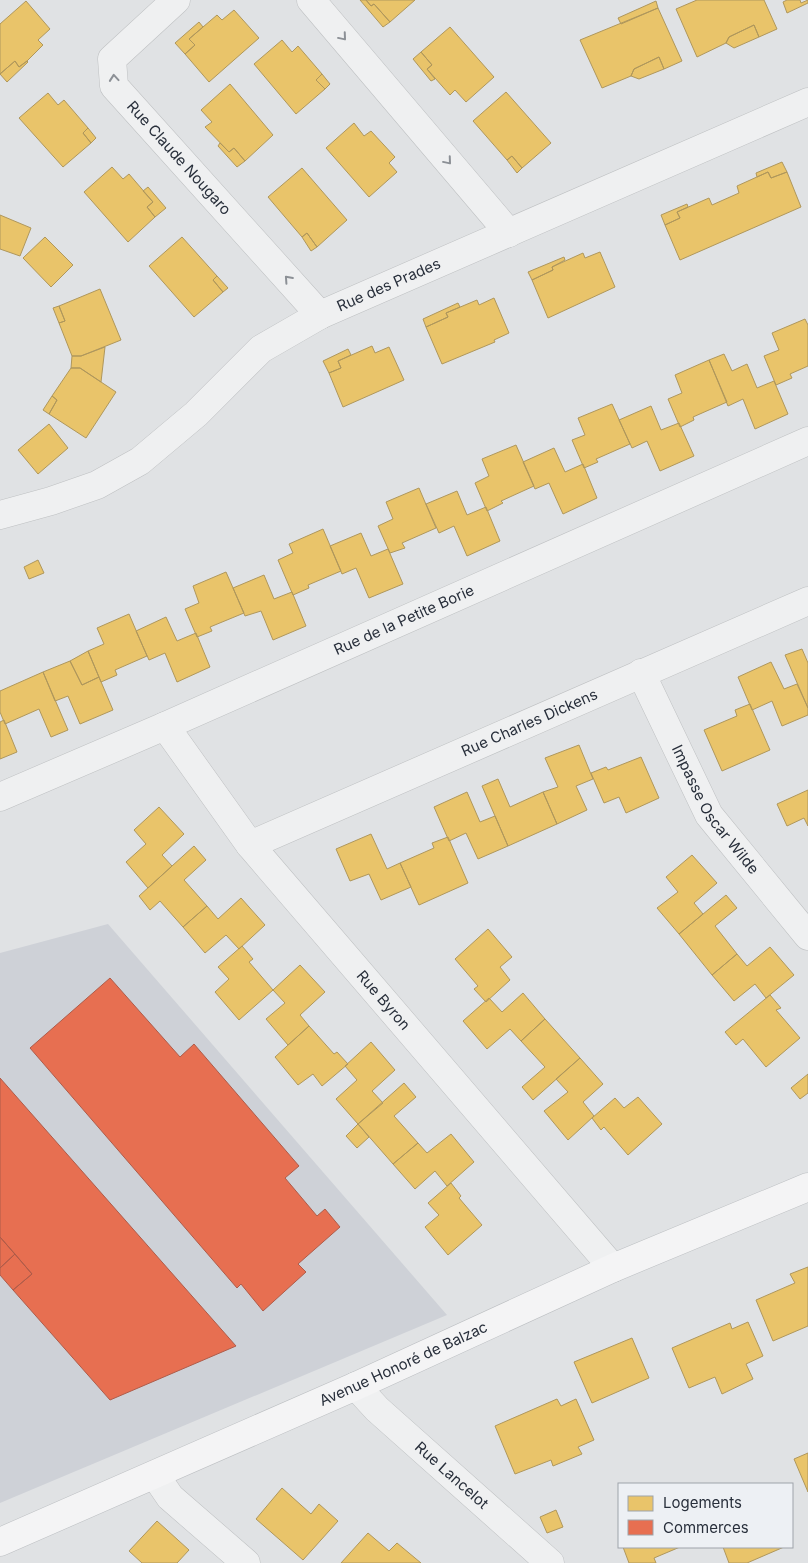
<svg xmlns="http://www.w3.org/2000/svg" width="808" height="1563" font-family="Inter,sans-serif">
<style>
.built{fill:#ced1d7}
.homes{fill:#e9c46a;stroke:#af975c}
.shops{fill:#e76f51;stroke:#ae5c4a}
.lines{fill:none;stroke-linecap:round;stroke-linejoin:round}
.street-casing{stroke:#bec0c2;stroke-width:29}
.primary-casing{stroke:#bcbfc2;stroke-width:29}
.street{stroke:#eff0f1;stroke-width:28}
.primary{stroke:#f4f4f5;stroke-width:28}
.oneway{stroke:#8c9096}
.labels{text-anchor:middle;stroke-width:5;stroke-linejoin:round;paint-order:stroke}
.street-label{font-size:15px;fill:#282f3b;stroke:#edf0f4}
</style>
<rect width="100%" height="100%" fill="#e0e2e4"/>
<path class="built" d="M108 924 447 1315 0 1503V953Z"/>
<path class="homes" d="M360 0H366L371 6 374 4 390 22 383 27Z
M366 0H415L390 22 374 4 371 6Z
M697 0H764L777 29 759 37 754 25 729 37 726 43 697 57 676 9Z
M787 0H800L801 3 808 0V3L787 13 783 2Z
M26 1 50 29 38 40 43 45 27 61 19 67 15 61 0 74V24Z
M656 1 658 8 621 24 618 18Z
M658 8 682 61 664 69 659 57 634 69 631 76 602 88 580 40Z
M234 10 259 38 209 82 185 54 195 45 189 39 217 15 222 20Z
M199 22 203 27 189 39 195 45 185 54 175 43Z
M754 25 759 37 734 48 726 43 729 37Z
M450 27 494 77 466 102 455 90 450 95 427 69 432 65 421 52Z
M282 40 292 52 298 46 322 74 316 80 325 89 296 114 254 64Z
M421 52 432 65 427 69 435 79 431 81 413 59Z
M659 57 664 69 639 79 631 76 634 69Z
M15 61 19 67 27 61 28 62 7 82 0 74Z
M322 74 330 84 325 89 316 80Z
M230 84 273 135 245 161 234 148 229 152 205 127 212 122 201 110Z
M506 92 551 143 522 168 512 156 507 160 473 121Z
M48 93 58 105 64 100 88 128 83 133 91 143 63 167 19 118Z
M354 123 364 136 371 131 395 157 389 163 397 172 369 197 326 148Z
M88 128 96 138 91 143 83 133Z
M220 143 229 152 234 148 245 161 237 167 218 146Z
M512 156 522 168 517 173 507 160Z
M782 162 787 172 771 178 768 172 757 177 756 173Z
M112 167 123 179 129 174 153 202 147 207 155 217 128 242 84 192Z
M302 168 347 220 317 247 307 233 302 237 268 197Z
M768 172 771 178 787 172 801 207 680 260 665 225 680 218 677 212 709 198 712 205 739 193 737 186Z
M148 187 166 208 155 217 147 207 153 202 143 191Z
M687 204 688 207 677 212 680 218 665 225 661 215Z
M0 215 31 228 20 256 0 249Z
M307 233 317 247 311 251 302 237Z
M45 237 73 265 51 287 23 258Z
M182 237 217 276 213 280 223 292 194 317 149 266Z
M600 252 615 287 548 318 532 280 553 270 552 267 583 253 585 258Z
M564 257 565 260 552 267 553 270 532 280 528 272Z
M217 276 228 288 223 292 213 280Z
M100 289 121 340 81 356H72L59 323 65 321 59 306Z
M494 298 509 333 494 340 495 342 442 364 426 327 448 317 446 313 477 300 479 305Z
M458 303 460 307 446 313 448 317 426 327 423 319Z
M59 306 65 321 59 323 53 308Z
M805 319 808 325V366L790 374 792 378 776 385 764 356 779 350 772 333Z
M372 346 375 353 389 347 404 380 343 407 329 373 341 368 338 361Z
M105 347 101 382 80 368H71L72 356H81Z
M348 349 351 355 338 361 341 368 329 373 323 361Z
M724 354 732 371 747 364 757 388 774 381 788 414 755 429 743 399 728 406 709 360Z
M709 360 727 402 693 417 694 420 680 427 668 399 682 393 675 375Z
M71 368H80L116 392 86 438 49 414 57 400 52 396Z
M52 396 57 400 49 414 43 410Z
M612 404 630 444 596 459 598 462 584 468 572 440 585 435 578 418Z
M651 406 661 430 679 423 694 456 660 471 647 441 632 448 619 420Z
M49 424 68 448 38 474 18 450Z
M516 445 534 486 501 501 503 503 487 511 475 483 489 476 482 459Z
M554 448 565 472 583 464 597 498 563 514 549 483 535 489 523 462Z
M419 488 436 528 402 543 405 548 390 553 378 526 393 519 386 502Z
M457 491 467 515 486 507 500 541 467 556 454 526 439 533 426 504Z
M323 529 341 571 308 585 309 588 293 595 278 560 293 553 289 544Z
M361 533 371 556 388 549 403 584 369 598 356 568 342 574 330 546Z
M38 560 44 573 29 579 24 567Z
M226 572 244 613 210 627 212 631 197 637 185 609 199 603 193 586Z
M264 575 274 599 292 592 306 626 273 640 261 611 245 616 233 588Z
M129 614 147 656 115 670 117 675 101 682 88 651 104 644 97 628Z
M166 617 177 641 196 633 210 667 177 682 165 653 149 660 136 631Z
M802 649 808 663V708L785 655Z
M88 651 99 677 82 685 70 661Z
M70 661 82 685 99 677 113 710 80 724 68 696 55 701 43 672Z
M771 662 784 689 797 684 808 708V715L782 726 772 701 752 710 738 677Z
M43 672 68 730 51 737 39 709 5 724 0 712V691Z
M750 704 770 750 722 771 704 730 737 716 735 710Z
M4 720 17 752 0 759V722Z
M579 745 593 779 576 786 587 810 557 824 543 792 558 787 545 758Z
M641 757 659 798 626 813 619 797 604 803 591 773 606 767 608 770Z
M498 779 510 807 543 792 557 824 508 846 482 786Z
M808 790V826L804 818 787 826 777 804Z
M467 792 480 822 495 816 508 846 478 859 466 833 449 841 434 807Z
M159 807 184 834 162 855 172 866 148 888 126 862 146 844 134 830Z
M371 834 387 869 400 863 411 887 381 900 369 874 350 881 336 849Z
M448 837 468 883 419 905 400 863 434 848 432 843Z
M194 846 206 860 184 880 207 906 183 927 160 901 150 910 139 896Z
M692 855 717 883 694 903 703 914 679 934 657 908 678 892 666 877Z
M726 895 737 908 715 926 737 954 712 975 679 934Z
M241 898 265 925 239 949 226 935 205 953 183 927 207 906 218 919Z
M488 929 512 957 500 967 510 980 486 1002 474 989 478 986 455 959Z
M242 946 253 959 249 962 273 990 239 1020 215 992 229 979 218 967Z
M770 947 794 975 766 998 755 984 734 1001 712 975 737 954 747 966Z
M300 965 325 992 300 1015 309 1026 288 1045 266 1019 285 1003 273 990Z
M523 993 545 1019 521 1041 510 1029 487 1049 463 1021 489 998 502 1012Z
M770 995 781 1008 776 1010 800 1038 766 1067 743 1039 736 1045 725 1032Z
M545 1019 580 1058 533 1100 522 1087 545 1067 521 1041Z
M309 1026 334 1054 337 1052 348 1064 322 1086 313 1074 298 1085 275 1057Z
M371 1042 395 1070 372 1091 383 1103 358 1124 336 1099 357 1080 345 1066Z
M580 1058 603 1084 583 1102 594 1116 568 1140 544 1111 568 1092 556 1079Z
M808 1074V1093L800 1099 791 1088Z
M404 1083 416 1097 394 1116 418 1143 393 1164 358 1124Z
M638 1097 662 1124 628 1155 604 1127 601 1130 592 1118 615 1098 624 1108Z
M358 1124 369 1137 357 1148 346 1136Z
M451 1134 474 1162 447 1186 435 1171 415 1189 393 1164 418 1143 427 1153Z
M451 1183 461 1196 459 1198 482 1225 448 1255 425 1227 439 1215 428 1203Z
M808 1267V1326L773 1341 756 1300 795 1283 790 1274Z
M748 1322 763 1356 746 1364 753 1379 722 1394 715 1377 689 1388 672 1348 730 1323 732 1329Z
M632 1338 649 1378 592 1403 574 1362Z
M557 1399 561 1406 576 1399 594 1440 578 1447 582 1454 553 1466 551 1460 515 1474 495 1426Z
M808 1453V1492L794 1459Z
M282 1488 311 1514 319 1504 338 1521 303 1560 256 1519Z
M556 1510 563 1527 547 1533 540 1517Z
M157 1521 189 1550 177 1563H142L129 1551Z
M368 1533 389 1551 397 1543 421 1563H341Z
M623 1547H680L654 1558 656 1563H629Z
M723 1547H784L747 1563H729Z"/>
<path class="shops" d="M110 978 180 1057 194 1044 299 1166 285 1178 317 1216 325 1209 340 1227 298 1264 306 1272 263 1311 241 1284 237 1288 30 1048Z
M0 1078 236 1346 110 1400 13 1290 32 1274 0 1237Z
M0 1237 15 1254 0 1268Z
M15 1254 32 1274 13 1290 0 1275V1268Z"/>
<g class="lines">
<defs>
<g id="street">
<path id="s1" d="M176 0 112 59 114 86 320 315"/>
<path d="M311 0 509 233"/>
<path id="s2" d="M0 515 51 501 97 485 140 461 196 414 261 349 320 315 808 102"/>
<path id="s3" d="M641 673 709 815 808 936"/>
<path id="s4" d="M165 726 250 845 613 1268"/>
<path id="s5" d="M0 797 165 726 808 441"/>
<path id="s6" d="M250 845 808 601"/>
<path id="s7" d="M356 1386 377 1409 550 1563"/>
<path d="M155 1475 170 1497 246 1563"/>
</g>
<g id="primary">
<path id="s8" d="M0 1542 356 1386 613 1268 808 1187"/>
</g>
</defs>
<use href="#street" class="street-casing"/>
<use href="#primary" class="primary-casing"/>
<use href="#street" class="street"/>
<use href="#primary" class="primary"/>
</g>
<defs><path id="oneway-chevron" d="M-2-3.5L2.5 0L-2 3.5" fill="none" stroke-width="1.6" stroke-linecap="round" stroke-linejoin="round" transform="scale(1.25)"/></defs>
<g class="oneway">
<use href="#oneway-chevron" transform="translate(343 37) rotate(50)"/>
<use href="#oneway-chevron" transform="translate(114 78) rotate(-95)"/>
<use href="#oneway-chevron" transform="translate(448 161) rotate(50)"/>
<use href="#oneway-chevron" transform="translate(288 279) rotate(-132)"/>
</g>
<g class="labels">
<g class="street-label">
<text dy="5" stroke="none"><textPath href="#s1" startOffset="211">Rue Claude Nougaro</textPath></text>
<text dy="5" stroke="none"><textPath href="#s2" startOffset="459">Rue des Prades</textPath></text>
<text dy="5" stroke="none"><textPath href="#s5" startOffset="441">Rue de la Petite Borie</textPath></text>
<text dy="5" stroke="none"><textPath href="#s6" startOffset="305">Rue Charles Dickens</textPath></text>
<text dy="5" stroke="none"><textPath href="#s3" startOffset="156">Impasse Oscar Wilde</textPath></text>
<text dy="5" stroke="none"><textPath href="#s4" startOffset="351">Rue Byron</textPath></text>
<text dy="5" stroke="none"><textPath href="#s8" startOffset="441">Avenue Honoré de Balzac</textPath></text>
<text dy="5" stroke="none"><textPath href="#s7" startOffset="131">Rue Lancelot</textPath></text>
</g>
</g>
<rect x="618" y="1483" width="175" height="65" fill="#edf0f4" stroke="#9ea3aa"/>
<rect x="628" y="1496" width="25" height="15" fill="#e9c46a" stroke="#9ea3aa"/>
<text x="663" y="1508" font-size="15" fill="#282f3b">Logements</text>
<rect x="628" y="1520" width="25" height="15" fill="#e76f51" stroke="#9ea3aa"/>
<text x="663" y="1533" font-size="15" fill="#282f3b">Commerces</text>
</svg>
